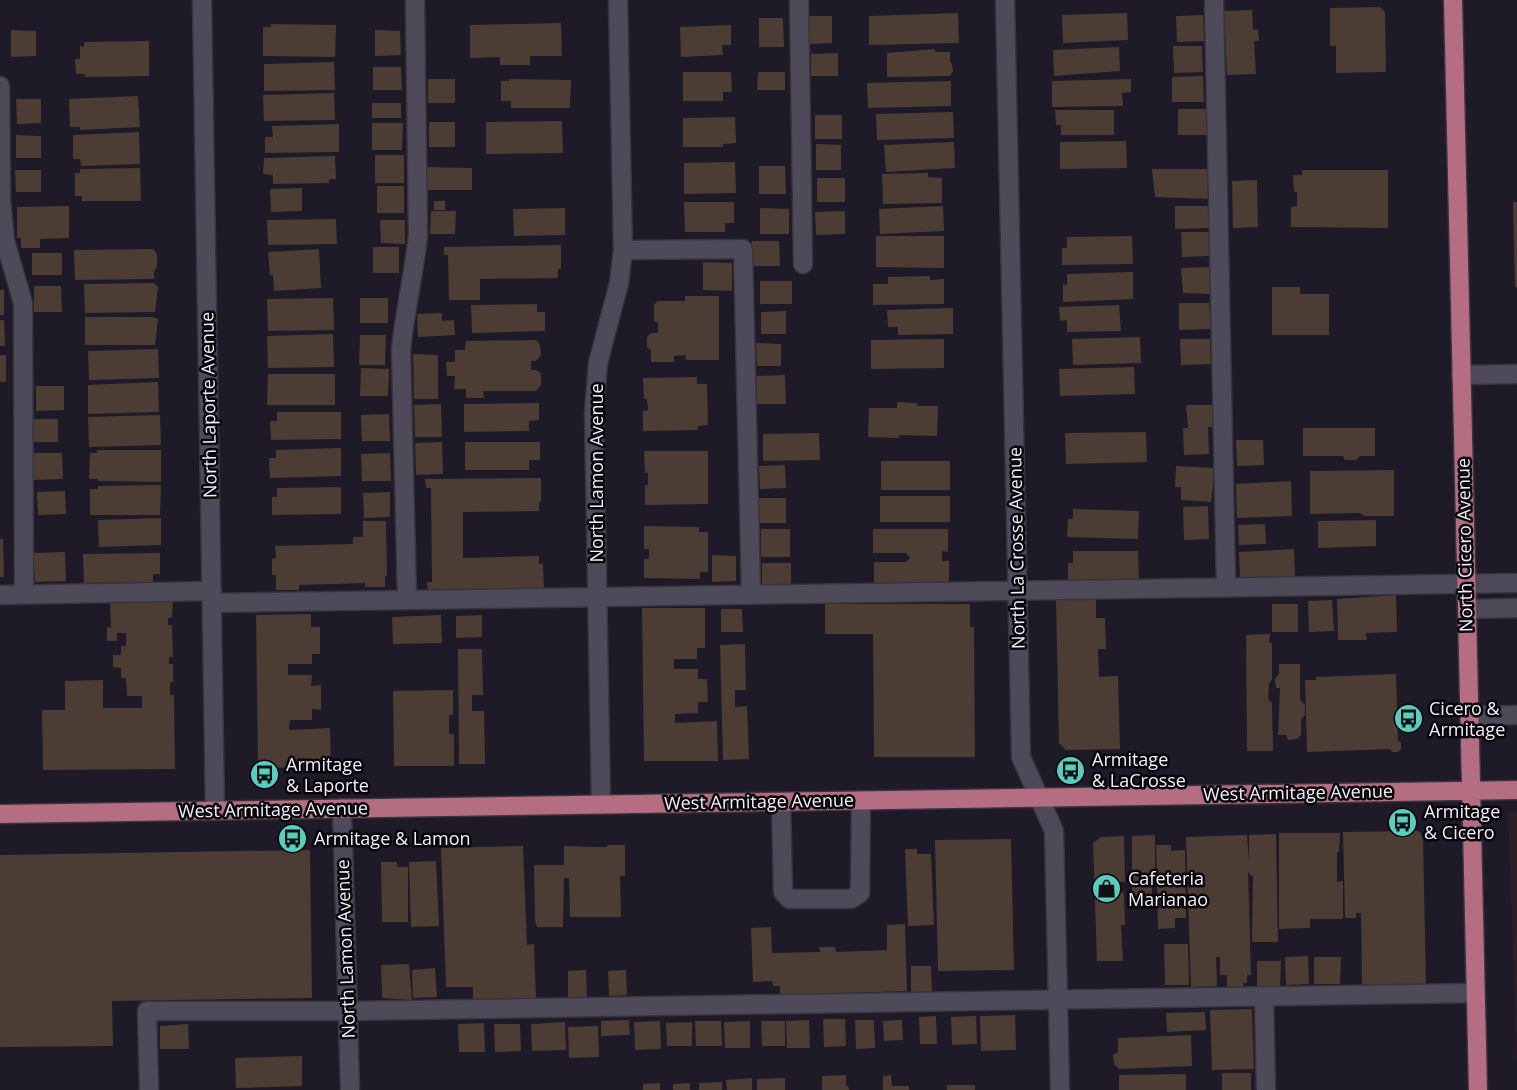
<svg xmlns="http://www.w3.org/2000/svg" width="1517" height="1090" font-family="'Open Sans',sans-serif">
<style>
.commercial{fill:#2e1e28}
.building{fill:#4b3d33}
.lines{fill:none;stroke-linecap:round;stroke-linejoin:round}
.minor-casing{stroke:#37343d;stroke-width:21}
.major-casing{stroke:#37343d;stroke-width:21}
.minor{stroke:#4f4a59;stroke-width:18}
.major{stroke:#b46d81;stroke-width:18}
.labels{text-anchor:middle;stroke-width:5;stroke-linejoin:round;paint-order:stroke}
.street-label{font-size:18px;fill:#f1eef7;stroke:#08060b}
.poi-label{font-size:18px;fill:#f1eef7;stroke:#08060b;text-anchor:start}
</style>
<rect width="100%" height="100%" fill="#1e1a27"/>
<path class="commercial" d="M1517 811V1069L1508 812Z"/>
<path class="building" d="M1380 7 1385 12 1386 72 1336 73V46H1330V8Z
M1252 10 1253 30 1258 29 1259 41H1254L1256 74 1227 75 1224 11Z
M958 13 959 43 869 45V16Z
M1127 13 1128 40 1063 43 1062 15Z
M1203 15 1204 41 1177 42 1176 16Z
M809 16H832V43L809 44Z
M759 18H783L784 47H759Z
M561 23 562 56H530V65H500V57L470 58V25Z
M271 24 336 25 335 57 263 56V27H271Z
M731 25V45H722L723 55 681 57 680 27Z
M11 30 36 31V56L11 57Z
M375 30 400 31 401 55 375 56Z
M149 41V76L85 77V74H76L75 59H80V46L84 47V42Z
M1173 46H1202L1203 72 1174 73Z
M1119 47 1120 71 1054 76 1053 50Z
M934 49 936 52H950V61L952 64 953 71 950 76 887 77V53Z
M838 53V76H811V54Z
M334 62 335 90 264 91V64Z
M373 67H401L402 90H373Z
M683 72H731L732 92H723V101H683Z
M758 72H785V90H757Z
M1203 76 1204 102H1172V77Z
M428 79H455V103H428Z
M509 79 571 80 570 108H511V101H501V81H509Z
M1131 79V92L1122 93 1123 106 1052 107V81Z
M951 81V106L868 108 867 83Z
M334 93 335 120 264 121 263 95Z
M138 96 140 127 80 130V127H70L69 99Z
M16 99H41V123L17 124Z
M372 103H401V118H372Z
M1178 109H1206L1207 135H1178Z
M1055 110H1114V135H1061V125H1056Z
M953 112 954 138 877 140 876 114Z
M815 115H842V139H815Z
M735 117 736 143 723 144V147H683V118Z
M562 121 563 153 486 154V122Z
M429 122H455V147H429Z
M372 123H403L402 150H372Z
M339 124V152L265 153V137H273L272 126Z
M139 132 140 164 81 166 80 159H73V135Z
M16 135 41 136V158H16Z
M1126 141 1127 168 1060 169V142Z
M954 142 955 168 886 172 884 145Z
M816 144 841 145V170H816Z
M375 155H404V183H375Z
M335 156 336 179H329V183L273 184V175L263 174 264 158Z
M735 162 736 193 684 194V163Z
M759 166H785L786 194H759Z
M425 167 472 168V190H425Z
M140 168 141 201H82V196H75V173H80V169Z
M1152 169H1211V199L1155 197Z
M15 170H41V192H16Z
M1302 170H1388V228L1291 227V207L1297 206V192H1294L1293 175H1302Z
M928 173V177L942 178V203L883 204 882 174Z
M817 178H845V202H817Z
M1257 180 1258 227 1233 228 1232 181Z
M377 186H404V213H377Z
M302 188V211L271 212 270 189Z
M434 201H445V210H434Z
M684 202H734V223H725V232H685Z
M1513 202H1517V287H1515Z
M69 206V238L40 239V248H21V238H17V207Z
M943 206 944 231 880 234 879 209Z
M1175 206H1210L1211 228 1175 229Z
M565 208V235L514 236 513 209Z
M760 208 789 209V234H760Z
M431 211H456L455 234H430Z
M845 211V234L816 235 815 212Z
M336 219 337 244 268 245 267 220Z
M380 220H405V244L381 243Z
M1181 232H1209L1210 256 1182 257Z
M876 236H944V268L876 267Z
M1132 236 1133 264 1062 265V248H1067V237Z
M752 241H779L780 266H752Z
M561 245V269H558V278L480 279V300H449L448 255H444V247Z
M373 247H399V273H373Z
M153 249 157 254V267L154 271V279L75 280 74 250Z
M319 249 321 288 274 291 273 275H270L268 252Z
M32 253H62V275H32Z
M703 262 732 263V291L703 290Z
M1210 267 1211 294 1183 293 1181 268Z
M1133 272V299L1063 302V284L1067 285V274Z
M930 276V280L944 279V304L873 305V284H888V277Z
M760 281H792V304H760Z
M154 283 158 287 155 312 85 313 84 284Z
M34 286H61L62 312H34Z
M1272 287H1300V294H1329V335H1272Z
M4 289V315H0V290Z
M685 296H719V360H686V355L674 356V362H651V350L647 347V337L651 333H658V323L654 321V305L657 301H685Z
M333 298 334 330 268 331 267 299Z
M360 298H388V323H360Z
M1179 303H1209L1211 329 1179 330Z
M537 304V312H545V331L472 333 471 305Z
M1119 305 1121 331 1067 332V320L1060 321 1059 307Z
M953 308V334L898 335V327H888L887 310Z
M786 311V334H761V312Z
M442 313V321L454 320 455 335 418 337 417 314Z
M85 317H153L158 319 155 345H85Z
M0 320H4L5 346H0Z
M333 334 334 367 268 368 267 336Z
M360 335H386L385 365H359Z
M1140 337 1141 363 1073 365 1072 339Z
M944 339V368L871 369V340Z
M1180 339H1210L1211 364 1181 365Z
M536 340 540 345 541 355 536 361H531V370H536L541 373V385L536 391H483L484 398H466V389H454L455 376H447L446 362H455V350H465L466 341Z
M756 343 781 344V366H757Z
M158 349 159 378 89 380 88 351Z
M413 354 438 355V399H414Z
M0 355H6V382H0Z
M1134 367 1135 394 1060 396 1059 369Z
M361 368 389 369 388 396H360Z
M268 374H335V405H267Z
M785 375 786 404H756V376Z
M697 377V384H707L708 425 698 426V430L643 431V411L648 410 647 399H644L643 378Z
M158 382 159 412 88 414V385Z
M36 386H64V410L36 411Z
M897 402 917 403V406H938L937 436 899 435V438L868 437 869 408H897Z
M539 403V420L529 421V431L464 432V404Z
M441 404 442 437H415L414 405Z
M1186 405H1212L1213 427H1208L1209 454 1184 455 1183 428H1188Z
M277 412H341V439L271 440 270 421H277Z
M389 414 390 441H362L361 415Z
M160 415 161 445 89 447 88 417Z
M33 419H58V442H34Z
M1303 428H1375V456H1360L1356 460H1345L1343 456H1303Z
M1146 432 1147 462 1066 464 1065 433Z
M819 433 820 460 763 461V434Z
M1236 440H1263L1264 465 1237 466Z
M442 442 443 474 416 475 415 443Z
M465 442H540V460H529V470H465Z
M341 448V476L270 478 269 458H276V450Z
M97 450H161V482L98 481V479H89L90 453H97Z
M644 451H708V504L645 505V485H648V473H645Z
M32 453H62L63 479 33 480Z
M390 453 391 481H362L361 454Z
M881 461H950V490H881Z
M785 465 786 488 760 489 759 466Z
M1176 466 1215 468 1211 502 1181 500V487H1175Z
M1394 470V516H1364L1360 513 1310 514V471Z
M541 478V502H539V511L463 512V558L539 556V564H543L544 589 428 590 427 582H432L431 488H426L425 479Z
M1291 481 1292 516 1237 518 1236 484Z
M161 485 160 515H90V489H98V486Z
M341 487V514L272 515V497H277V488Z
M65 491 66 514 38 515 37 492Z
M390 492V517L364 518 363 493Z
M880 496H950V522H880Z
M759 498H786V523H759Z
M1208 506 1209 539 1184 540 1183 507Z
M1073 509 1139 511 1138 539 1067 537 1068 519H1073Z
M161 518V545L99 547 98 520Z
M1376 520V546L1318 548V521Z
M363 521H386L387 576H385V587H365V583L299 585V590H276V575H272V559L276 558 275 546 353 544V537H363Z
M1265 524 1266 544 1239 545 1238 525Z
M644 526 699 527V532H708V572H700V579L644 578V559H649V549H644Z
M761 529H790V557H761Z
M873 529H948V552L942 551V561H949V585H874V562H906L910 558 906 553H873Z
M0 539H3L4 577H0Z
M1294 549 1295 577 1240 579 1239 552Z
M1073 551H1138L1139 580H1068V563H1073Z
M65 552 66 581 35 582 33 553Z
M160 553V574H153V582L84 583 83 554Z
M712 555 736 556V581L712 582Z
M762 563H791V589H762Z
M1396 595 1397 632 1366 633 1367 640H1338L1337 599Z
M1056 598H1096V618H1105L1106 649H1098L1099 677 1118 676 1120 749 1066 750 1059 743Z
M1332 600 1334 631 1309 632 1308 601Z
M173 601 172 617 168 618V625H172L173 657H169V664H173V682H170V695H174L175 769 43 770 42 710H65V681L103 680V708H142V696H127L126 678H121V668L113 667V655H121V646H126V633H117V641H107V627L111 628 110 602Z
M825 604H970V627H974L975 757H874L873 634H825Z
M1272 604H1298V632H1272Z
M642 608H705V648H697V659H674V669H698V679H707L708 702H698V713L675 714V723L717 721 718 761H644Z
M721 609H742L743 632H721Z
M311 614V627H320V654H312V664H288V675H312L311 686 321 685V710L312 709V720H290L289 730 330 728 331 767 258 768 256 615Z
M441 615 442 643 393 644 392 617Z
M482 615V637L456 638V616Z
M1270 634 1269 643H1272V679L1269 684 1268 699 1272 703 1273 751H1247L1246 635Z
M745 644 746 690H735V707L747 706 749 759 723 760 720 645Z
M458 649H482L483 695H472V711H484L485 764H459Z
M1279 664H1300V700L1305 705V715L1301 720V735L1297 739 1288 740 1286 735H1278L1280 688H1276L1275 679 1279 674Z
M1396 674 1398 740 1401 743V749L1398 752H1392L1390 749 1307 752 1305 680H1316V677Z
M453 690V715H449V734H454V766H394L393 691Z
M1417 831 1420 832 1423 839 1426 985 1362 987 1361 913H1356V918H1345L1343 832Z
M1279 833H1340L1339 852H1337V882L1343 881V919H1310V928L1279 929Z
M1276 834 1278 942H1252L1253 877 1248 872 1251 975H1247V983H1243L1244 988 1227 989V975H1220V957H1216L1217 986 1191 987 1186 837 1247 835 1249 863V835Z
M1155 835V886L1152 885V906H1132V836Z
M1124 836 1125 882H1117V892L1124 893 1125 925H1121L1123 961H1097L1093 843 1101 837Z
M1011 839 1014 970 938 971 935 840Z
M607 845H625V876H620L621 917H570L569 878H564L563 927H537L535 920 534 865H564V846L594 847H607Z
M1156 845H1171V851L1185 850 1186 918H1175V928L1158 929Z
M523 846 527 945 534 944 536 999 473 1002V987H446L441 848Z
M905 849H917V854H931L934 925 908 926Z
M310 850 312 998 112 1001 113 1046 0 1047V855Z
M436 861 439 926 411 927 409 862Z
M381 862H397V867H408V922H382Z
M905 924 907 991 780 995V986H773L772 981 753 982 751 928 771 927 772 953 820 952 819 947H835L836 952 887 950V925Z
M1164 944H1188L1189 985H1165Z
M1308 956 1309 984 1286 985 1285 957Z
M1314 957H1341L1340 984H1314Z
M1257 961H1281L1280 989H1257Z
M409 964 412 1000 382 998 381 965Z
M911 966H931L932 993H911Z
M435 968 437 997 413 998 412 970Z
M586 970 587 997H568V971Z
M626 970 627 995 609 996 608 971Z
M1252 1009 1254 1069 1212 1070 1210 1010Z
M1205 1012 1206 1030 1167 1032 1166 1013Z
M1015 1015 1016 1050 981 1051 980 1016Z
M936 1016 937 1044H920L919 1017Z
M976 1016 977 1044 952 1045 951 1017Z
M823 1019H845L846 1046 824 1047Z
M629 1020 630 1035 601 1036V1021Z
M809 1020 810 1048H787L786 1021Z
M855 1020H874L875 1048 856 1049Z
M902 1020 903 1040 884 1041 883 1021Z
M660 1021 661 1049 635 1050 634 1022Z
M695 1021H721L722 1046H696Z
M750 1021V1048H725L724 1022Z
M761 1021H785V1046H762Z
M565 1022 566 1050 532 1051 531 1024Z
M692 1022V1046H667L666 1023Z
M484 1023 485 1052H459L458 1024Z
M188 1024 189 1049H160V1026Z
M494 1024H520L521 1051 495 1052Z
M598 1026 599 1057 569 1058 568 1027Z
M1191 1035 1192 1066 1119 1069 1114 1064 1113 1055 1118 1052V1038Z
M302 1056V1086L236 1088 235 1058Z
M1222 1073H1251V1090H1222Z
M1186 1074V1090H1119V1075Z
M846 1075V1086H848L849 1090H822V1076Z
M891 1075 892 1086H909V1090H883V1076Z
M752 1078V1090H727L726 1080Z
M785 1078V1090H757V1079Z
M722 1082V1090H699V1083Z
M660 1083V1090H643V1084Z
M690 1083V1090H673V1084Z
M947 1085H975V1090H947Z"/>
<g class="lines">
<defs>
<path id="minor" d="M202 0 215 811
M799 0 803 264
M1005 0 1021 757 1054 831 1060 1090
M1214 0 1226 587
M0 86 1 200 5 241 23 303 24 595
M623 250 743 249 751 595
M1461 375 1517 374
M0 595 212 591
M407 600 401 349C405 311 414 274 418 235L415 0
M212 603 1517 583
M1467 609 1517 608
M1469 716 1517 715
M781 802 783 892 789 899H851L860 893 861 800
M601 804 594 413 598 363 619 283 623 250 618 0
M342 808 350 1090
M1264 997 1266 1090
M149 1090 147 1011H348L1475 993"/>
<path id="major" d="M1453 0 1478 1090
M0 814 1517 790"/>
</defs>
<use href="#minor" class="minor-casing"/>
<use href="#major" class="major-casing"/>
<use href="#minor" class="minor"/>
<use href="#major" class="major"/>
</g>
<defs>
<symbol id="bus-disc" viewBox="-11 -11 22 22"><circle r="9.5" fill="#59cebe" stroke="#08060b"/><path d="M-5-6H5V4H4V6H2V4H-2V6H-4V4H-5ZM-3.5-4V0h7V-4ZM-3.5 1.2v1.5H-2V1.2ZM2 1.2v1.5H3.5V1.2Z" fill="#111"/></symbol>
<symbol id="shop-disc" viewBox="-11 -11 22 22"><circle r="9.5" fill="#59cebe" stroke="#08060b"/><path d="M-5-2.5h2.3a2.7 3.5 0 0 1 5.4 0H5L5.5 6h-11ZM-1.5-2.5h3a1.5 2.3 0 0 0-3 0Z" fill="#111"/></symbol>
</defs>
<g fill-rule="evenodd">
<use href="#bus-disc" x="1392" y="702" width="33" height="33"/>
<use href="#bus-disc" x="1054" y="754" width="33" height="33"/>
<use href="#bus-disc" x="248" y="758" width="33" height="33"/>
<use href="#bus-disc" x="1386" y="806" width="33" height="33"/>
<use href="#bus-disc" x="276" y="822" width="33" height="33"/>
<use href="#shop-disc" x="1090" y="872" width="33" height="33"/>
</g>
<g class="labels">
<g class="street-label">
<text transform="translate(209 405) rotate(-91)" y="6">North Laporte Avenue</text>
<text transform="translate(597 473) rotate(-90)" y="6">North Lamon Avenue</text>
<text transform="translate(1465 545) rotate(-91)" y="6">North Cicero Avenue</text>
<text transform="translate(1017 548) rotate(-91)" y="6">North La Crosse Avenue</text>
<text transform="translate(1298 793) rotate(-1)" y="6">West Armitage Avenue</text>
<text transform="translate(759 802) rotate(-1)" y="6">West Armitage Avenue</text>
<text transform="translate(273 810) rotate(-1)" y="6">West Armitage Avenue</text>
<text transform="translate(346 949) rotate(-92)" y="6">North Lamon Avenue</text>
</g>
<g class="poi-label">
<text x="1429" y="715">Cicero &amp;<tspan x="1429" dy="21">Armitage</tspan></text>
<text x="1092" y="766">Armitage<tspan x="1092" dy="21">&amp; LaCrosse</tspan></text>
<text x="286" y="771">Armitage<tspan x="286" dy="21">&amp; Laporte</tspan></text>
<text x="1424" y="818">Armitage<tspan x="1424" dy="21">&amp; Cicero</tspan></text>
<text x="314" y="845">Armitage &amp; Lamon</text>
<text x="1128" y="885">Cafeteria<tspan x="1128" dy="21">Marianao</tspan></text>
</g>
</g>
</svg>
